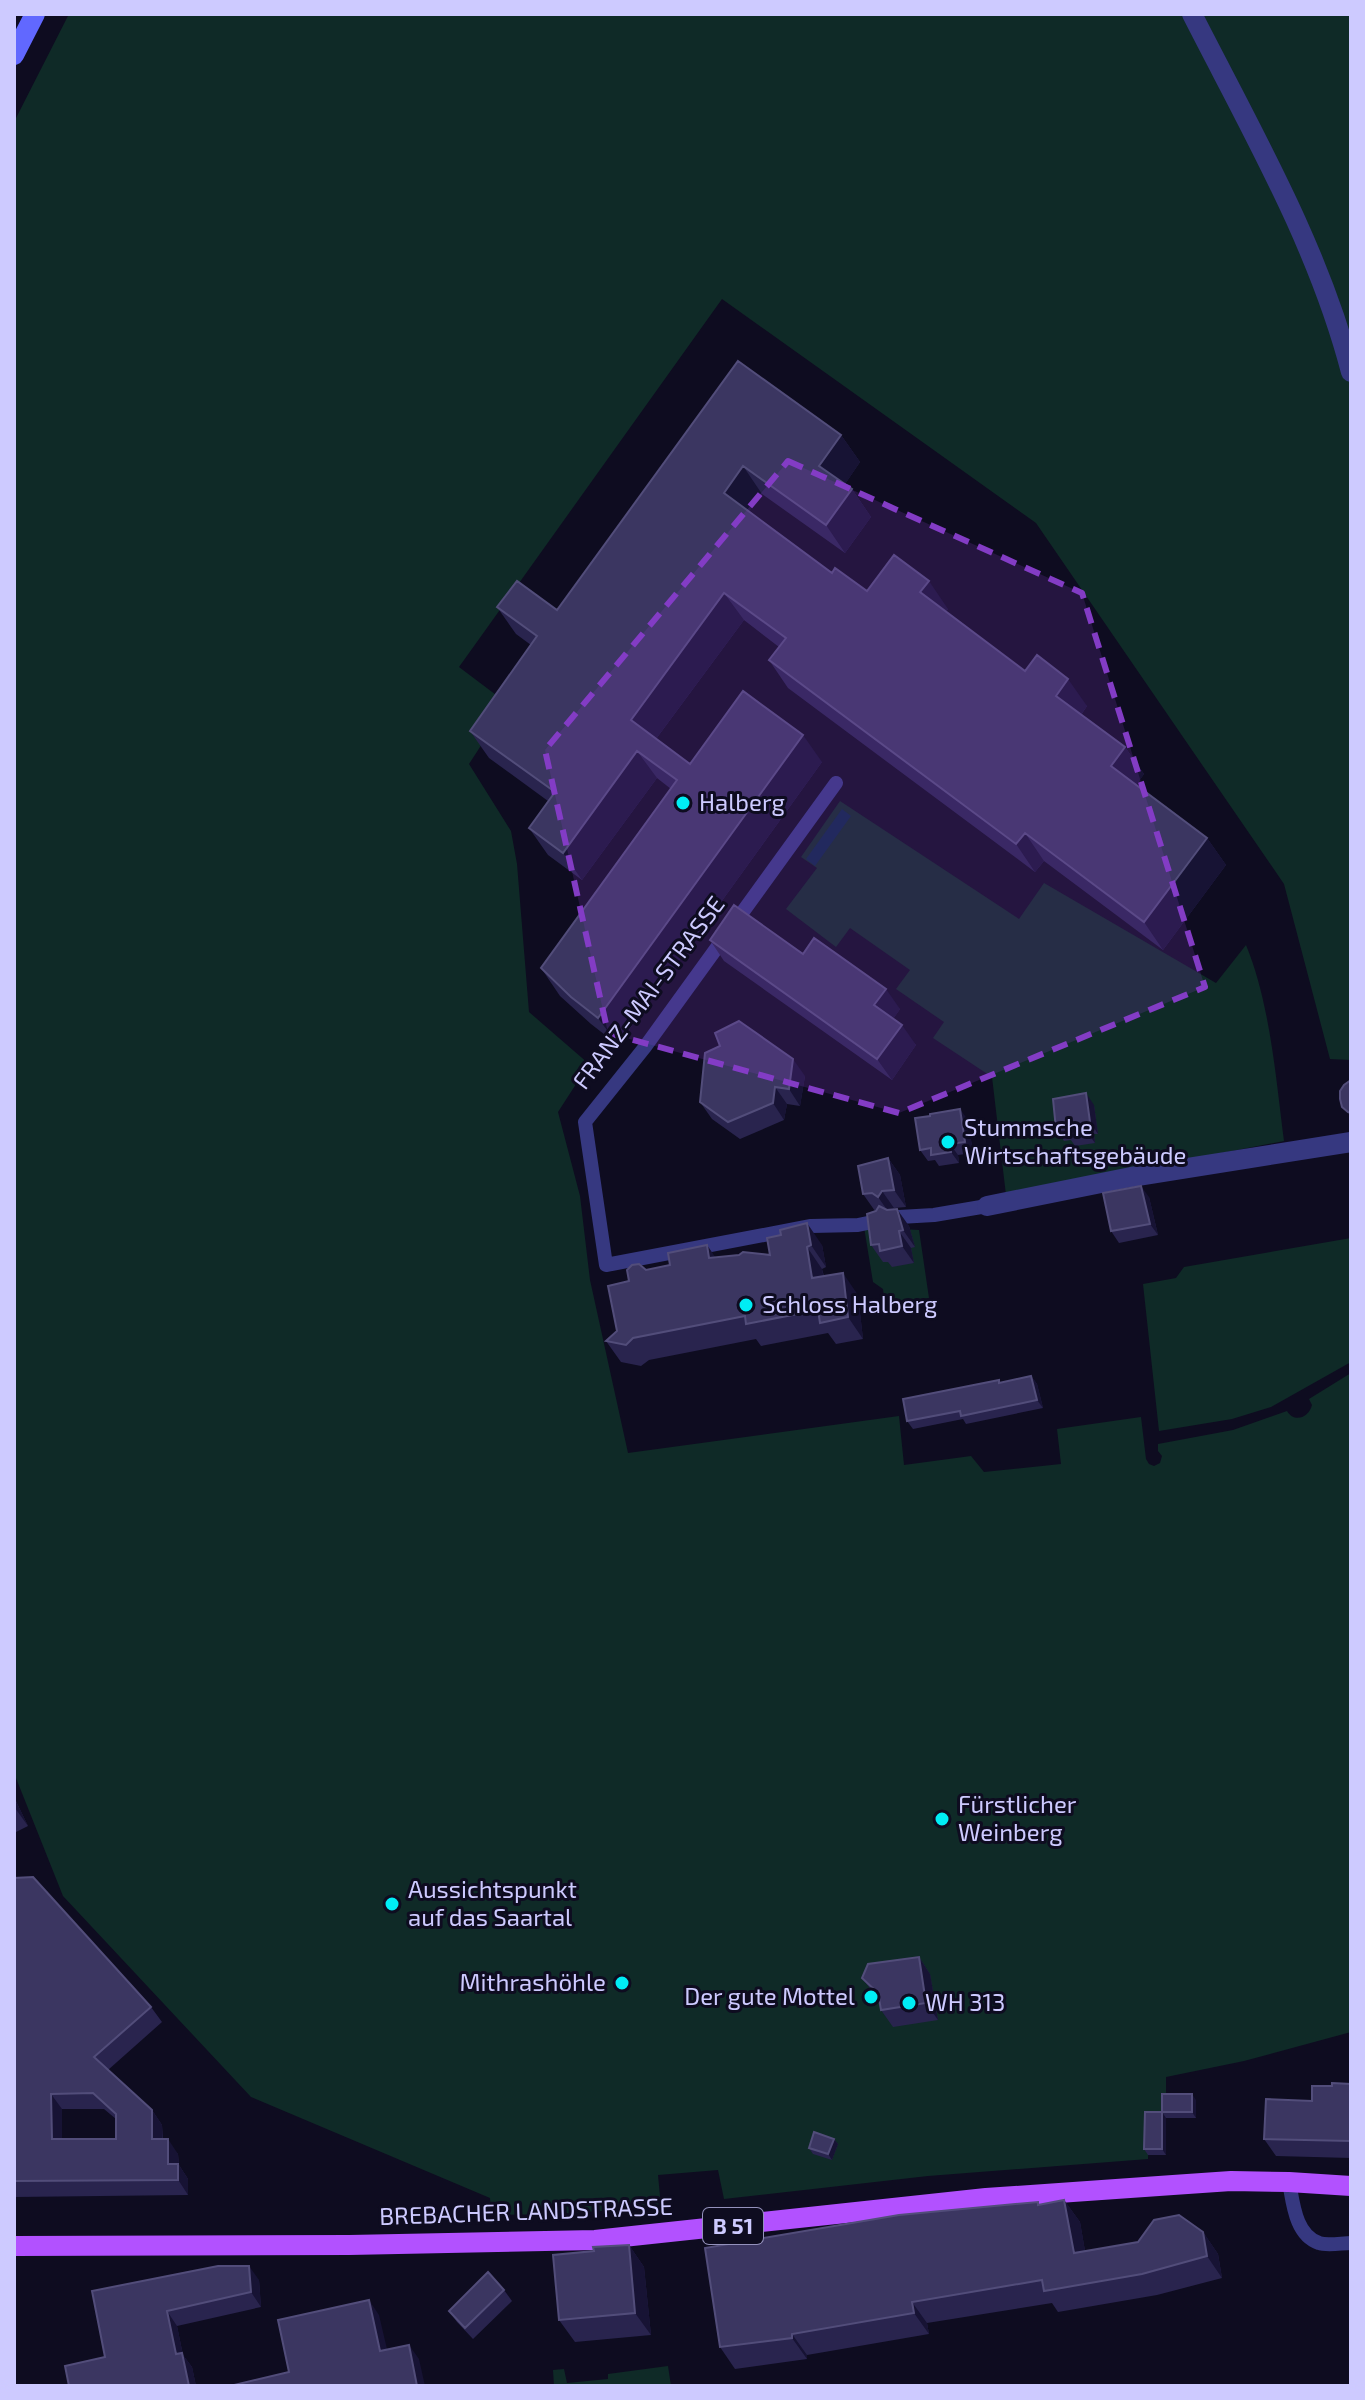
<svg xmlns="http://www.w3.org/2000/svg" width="1365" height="2400" font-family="'Exo 2',sans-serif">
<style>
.green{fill:#0f2a27}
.water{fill:#0b2545}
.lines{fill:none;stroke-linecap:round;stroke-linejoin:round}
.lane{stroke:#363880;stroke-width:14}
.street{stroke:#363880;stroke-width:20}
.secondary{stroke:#6168ff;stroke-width:20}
.primary{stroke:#b251ff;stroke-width:20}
.wall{fill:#29244e;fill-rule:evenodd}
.shaded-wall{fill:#171334}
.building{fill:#3b3661;stroke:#524d7a;stroke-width:2;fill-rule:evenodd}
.marked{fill:#833cc5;fill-opacity:0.2;stroke:#833cc5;stroke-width:6;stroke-dasharray:16 10;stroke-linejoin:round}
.poi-dot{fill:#00edf5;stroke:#0e0c20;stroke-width:3}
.labels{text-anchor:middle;stroke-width:6;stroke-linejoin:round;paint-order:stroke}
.shield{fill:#0e0c20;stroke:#9491bc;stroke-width:2}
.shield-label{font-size:22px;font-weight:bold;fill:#cdcaff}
.poi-label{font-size:24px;fill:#cdcaff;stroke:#0e0c20;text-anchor:start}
.street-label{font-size:24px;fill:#cdcaff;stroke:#0e0c20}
</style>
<rect width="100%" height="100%" fill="#0e0c20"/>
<path class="green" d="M69 14H1351V1060L1330 1059 1284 884 1036 523 722 299 459 667 508 704 469 764 511 831 517 864 529 1012 589 1064 558 1112 580 1196 590 1280 628 1453 899 1416 904 1465 971 1456 984 1472 1061 1464 1057 1429 1141 1417 1146 1459 1149 1464 1154 1466 1160 1463 1162 1456 1158 1451V1444L1233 1430 1287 1411C1294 1423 1309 1418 1312 1405L1309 1399 1351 1373V2032L1244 2061 1166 2077V2118H1149L1148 2159 928 2176 724 2199 718 2170 658 2175 661 2207 558 2214 491 2215 490 2198 251 2097 63 1896 14 1773V122Z
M840 801 1019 919 1044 883 1216 983 1246 945C1270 1003 1276 1079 1284 1141L1006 1195 992 1077 933 1038 944 1022 896 989 910 970 850 928 836 947 786 909 817 868 801 857Z
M864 1227 919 1230 929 1298 885 1304 883 1289 873 1282Z
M1351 1238V1362L1271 1407 1232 1419 1159 1431 1143 1284 1176 1278 1184 1267Z
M668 2366 671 2386H554L553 2370 564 2369 567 2383 608 2379V2374Z"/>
<path class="water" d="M842 809 851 816 815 866 806 859Z"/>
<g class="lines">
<path class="lane" d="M836 783 645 1047 585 1122 606 1265 811 1226 858 1225 882 1220
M899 1217 934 1215 987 1206
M1289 2182C1293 2202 1295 2235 1319 2243 1327 2246 1342 2243 1351 2243"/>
<path class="street" d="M1192 14C1251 130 1318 245 1351 372
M987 1206 1131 1177 1351 1142"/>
<path class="secondary" d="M14 55 35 14"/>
<path class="primary" d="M14 2246 349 2245 595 2240 986 2198 1173 2185 1231 2181 1289 2182 1351 2186"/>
</g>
<path class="wall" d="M738 361 841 435 860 462 845 484 852 489 871 517 845 553 762 494 749 511 832 573 867 591 948 609 946 611 1025 671 1087 706 1081 715 1125 747 1144 774 1136 785 1207 838 1226 865 1163 950 1044 861 1035 872 788 688 769 660 779 647 744 620 656 739 690 764 822 762 618 1045 591 1024 560 996 541 968 671 789 657 778 582 880 548 855 529 828 548 801 489 758 470 731 531 645 516 634 497 607 557 610Z
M710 940 803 954 900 1009 893 1019 916 1045 892 1080 724 961Z
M805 1076 800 1106 787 1104 784 1120 740 1139 712 1119 700 1102Z
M1094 1105 1098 1134H1094L1095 1143 1075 1146 1071 1140 1064 1141 1056 1129Z
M968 1120 973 1153 958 1155 959 1163 939 1166 935 1160 928 1161 920 1150Z
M888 1158 900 1175 906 1207 894 1208 893 1210 909 1226 915 1247 911 1248 914 1263 892 1267 888 1262H883L871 1245 875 1211 863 1194Z
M1149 1197 1158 1235 1119 1243 1111 1231Z
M767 1238 822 1245 826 1267 822 1269 824 1276 858 1295 863 1339 836 1344 828 1333 761 1346 756 1339 649 1360 641 1366 621 1362 606 1341 617 1331 629 1281 646 1270 670 1265 707 1245 715 1258 770 1255Z
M1031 1376 1037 1384 1043 1408 966 1424 963 1419 913 1429 907 1421 999 1380 1001 1383Z
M14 1797 28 1826 14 1833Z
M14 1878 151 2007 162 2022 108 2070 152 2110 162 2125 163 2139 178 2154 179 2165 188 2179V2195L14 2197ZM62 2109H104L116 2119V2139H62Z
M919 1957 930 1974 938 2020 893 2027 881 2010 879 2000 862 1978Z
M1351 2084V2158L1276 2156 1264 2139 1312 2101Z
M1196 2100V2118H1166V2155H1148L1144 2149 1162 2112Z
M834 2139 838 2144 832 2160 813 2154 809 2148Z
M1064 2200 1080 2222 1085 2251 1203 2232 1218 2254 1222 2278 1157 2295 1058 2312 1052 2303 927 2323 929 2334 807 2355V2359L735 2369 720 2347 1038 2202 1040 2205Z
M629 2245 644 2267 651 2335 575 2342 559 2320Z
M218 2266 259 2280 261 2307 177 2326 183 2355 192 2367 196 2386H69Z
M504 2290 512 2301 473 2339 457 2322 449 2311Z"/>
<path class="shaded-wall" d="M841 435 860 462 839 493 819 466Z
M743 466 762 494 743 520 724 493Z
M852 489 871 517 845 553 826 525Z
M929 581 948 609 939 620 920 592Z
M724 593 744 620 650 747 631 720Z
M1068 679 1087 706 1075 723 1056 696Z
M803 735 822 762 618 1045 598 1018Z
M1125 747 1144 774 1130 794 1111 766Z
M637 751 657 778 582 880 563 853Z
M1025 833 1044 861 1035 872 1016 844Z
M1207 838 1226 865 1163 950 1144 922Z
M886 989 900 1009 889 1025 874 1005Z
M902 1025 916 1045 892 1080 877 1059Z
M793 1059 805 1076 800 1106 789 1089Z
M775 1087 787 1104 784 1120 773 1103Z
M1086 1093 1094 1105 1098 1134 1090 1122Z
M960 1109 968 1120 973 1153 965 1142Z
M1086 1123 1094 1134 1095 1143 1087 1132Z
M950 1144 958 1155 959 1163 951 1152Z
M888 1158 900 1175 906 1207 894 1190Z
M1141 1186 1149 1197 1158 1235 1150 1224Z
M882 1191 894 1208 890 1214 878 1197Z
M897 1209 909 1226 915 1247 903 1230Z
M807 1223 822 1245 826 1267 811 1245Z
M899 1231 911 1248 914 1263 902 1246Z
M707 1245 722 1267 709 1258Z
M807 1247 822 1269 828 1299 812 1278Z
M843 1273 858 1295 863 1339 848 1317Z
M1031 1376 1037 1384 1043 1408 1037 1400Z
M14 1797 28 1826 15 1808Z
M919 1957 930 1974 938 2020 926 2003Z
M51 2094 62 2109V2154L52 2139Z
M1192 2094 1196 2100V2118L1192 2112Z
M152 2110 162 2125 163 2154 152 2139Z
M1162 2112 1166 2118V2155L1162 2149Z
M168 2139 178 2154 179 2165 188 2179V2195L168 2164Z
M834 2139 838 2144 832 2160 828 2154Z
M1064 2200 1080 2222 1089 2274 1074 2253Z
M1203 2232 1218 2254 1222 2278 1207 2256Z
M629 2245 644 2267 651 2335 635 2313Z
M249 2266 259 2280 261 2307 251 2292Z
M369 2300 379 2315 391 2366 380 2351Z
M912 2302 927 2323 929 2334 914 2313Z
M167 2311 177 2326 183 2355 192 2367 196 2386H189L176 2354Z
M792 2334 807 2355V2359L792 2338Z
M409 2345 419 2359 425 2386H417Z"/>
<path class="building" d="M738 361 841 435 819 466 852 489 826 525 743 466 724 493 832 573 835 568 867 591 894 555 929 581 920 592 1025 671 1037 655 1068 679 1056 696 1125 747 1111 766 1207 838 1144 922 1025 833 1016 844 769 660 786 638 724 593 631 720 690 764 743 691 803 735 598 1018 571 997 541 968 677 780 637 751 563 853 529 828 555 792 470 731 537 636 497 607 517 581 557 610Z
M734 905 803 954 814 938 886 989 874 1005 902 1025 877 1059 710 940Z
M739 1021 793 1059 789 1089 775 1087 773 1103 728 1122 700 1102 705 1053 720 1046 715 1033Z
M1351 1080V1113L1348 1112 1342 1107 1340 1099V1091L1344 1085Z
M1086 1093 1090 1122 1086 1123 1087 1132 1067 1134V1128L1056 1129 1053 1099Z
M960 1109 965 1142 950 1144 951 1152 931 1155V1148L920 1150 915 1118 930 1116V1114Z
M888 1158 894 1190 882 1191 878 1197 872 1193 863 1194 858 1166Z
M1141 1186 1150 1224 1111 1231 1103 1193Z
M879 1206 887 1210 897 1209 903 1230 899 1231 902 1246 880 1251 879 1244 871 1245 867 1214 876 1211Z
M807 1223 811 1245 807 1247 812 1278 843 1273 848 1317 820 1323 818 1310 746 1324 745 1316 633 1338 626 1345 606 1341 617 1331 608 1286 629 1281 627 1270 632 1265 639 1264 646 1270 670 1265 668 1253 707 1245 709 1258 739 1255 743 1252 770 1255 767 1238 781 1235 780 1230Z
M1031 1376 1037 1400 961 1416 960 1411 907 1421 903 1399 999 1380V1383Z
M33 1877 151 2007 94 2057 152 2110V2139H168V2164H178V2180L14 2181V1878ZM93 2093 116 2114V2139H52L51 2094Z
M919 1957 926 2003 881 2010 878 1993 862 1978 868 1964Z
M1332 2083 1351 2084V2141L1264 2139 1266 2099 1312 2101V2086H1332Z
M1162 2094H1192V2112H1162Z
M1145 2112H1162V2149H1144Z
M814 2132 834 2139 828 2154 809 2148Z
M1064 2200 1074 2253 1138 2242 1154 2220 1179 2215 1203 2232 1207 2256 1142 2274 1044 2291 1042 2280 912 2302 914 2313 792 2334V2338L720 2347 705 2248 899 2215 1038 2202V2205Z
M629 2245 635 2313 559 2320 553 2255 594 2251 593 2247Z
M218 2266H249L251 2292 167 2311 176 2354 182 2353 189 2386H69L65 2366 105 2357 92 2291Z
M488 2272 504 2290 465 2328 449 2311Z
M369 2300 380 2351 409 2345 417 2386H230L289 2372 278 2320Z"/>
<path class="marked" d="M788 461 1082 593 1205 987 899 1113 608 1033 545 750Z"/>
<g class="poi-dot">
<circle cx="683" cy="803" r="8"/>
<circle cx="948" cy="1142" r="8"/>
<circle cx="746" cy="1305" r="8"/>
<circle cx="942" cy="1819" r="8"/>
<circle cx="392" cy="1904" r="8"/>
<circle cx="622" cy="1983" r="8"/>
<circle cx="871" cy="1997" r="8"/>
<circle cx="909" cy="2003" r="8"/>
</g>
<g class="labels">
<rect class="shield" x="703" y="2208" width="60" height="36" rx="6"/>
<g class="shield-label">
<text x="733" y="2234">B 51</text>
</g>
<g class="poi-label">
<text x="699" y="811">Halberg</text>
<text x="964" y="1136">Stummsche<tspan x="964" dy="28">Wirtschaftsgebäude</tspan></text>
<text x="762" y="1313">Schloss Halberg</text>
<text x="958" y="1813">Fürstlicher<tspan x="958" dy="28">Weinberg</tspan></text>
<text x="408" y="1898">Aussichtspunkt<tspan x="408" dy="28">auf das Saartal</tspan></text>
<text x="606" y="1991" text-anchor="end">Mithrashöhle</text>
<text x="855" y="2005" text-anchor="end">Der gute Mottel</text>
<text x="925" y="2011">WH 313</text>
</g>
<g class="street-label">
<text transform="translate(649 993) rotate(-53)" y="8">FRANZ-MAI-STRASSE</text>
<text transform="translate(526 2212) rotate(-2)" y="8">BREBACHER LANDSTRASSE</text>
</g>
</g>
<rect width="1365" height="2400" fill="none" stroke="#cdcaff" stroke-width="32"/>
</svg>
